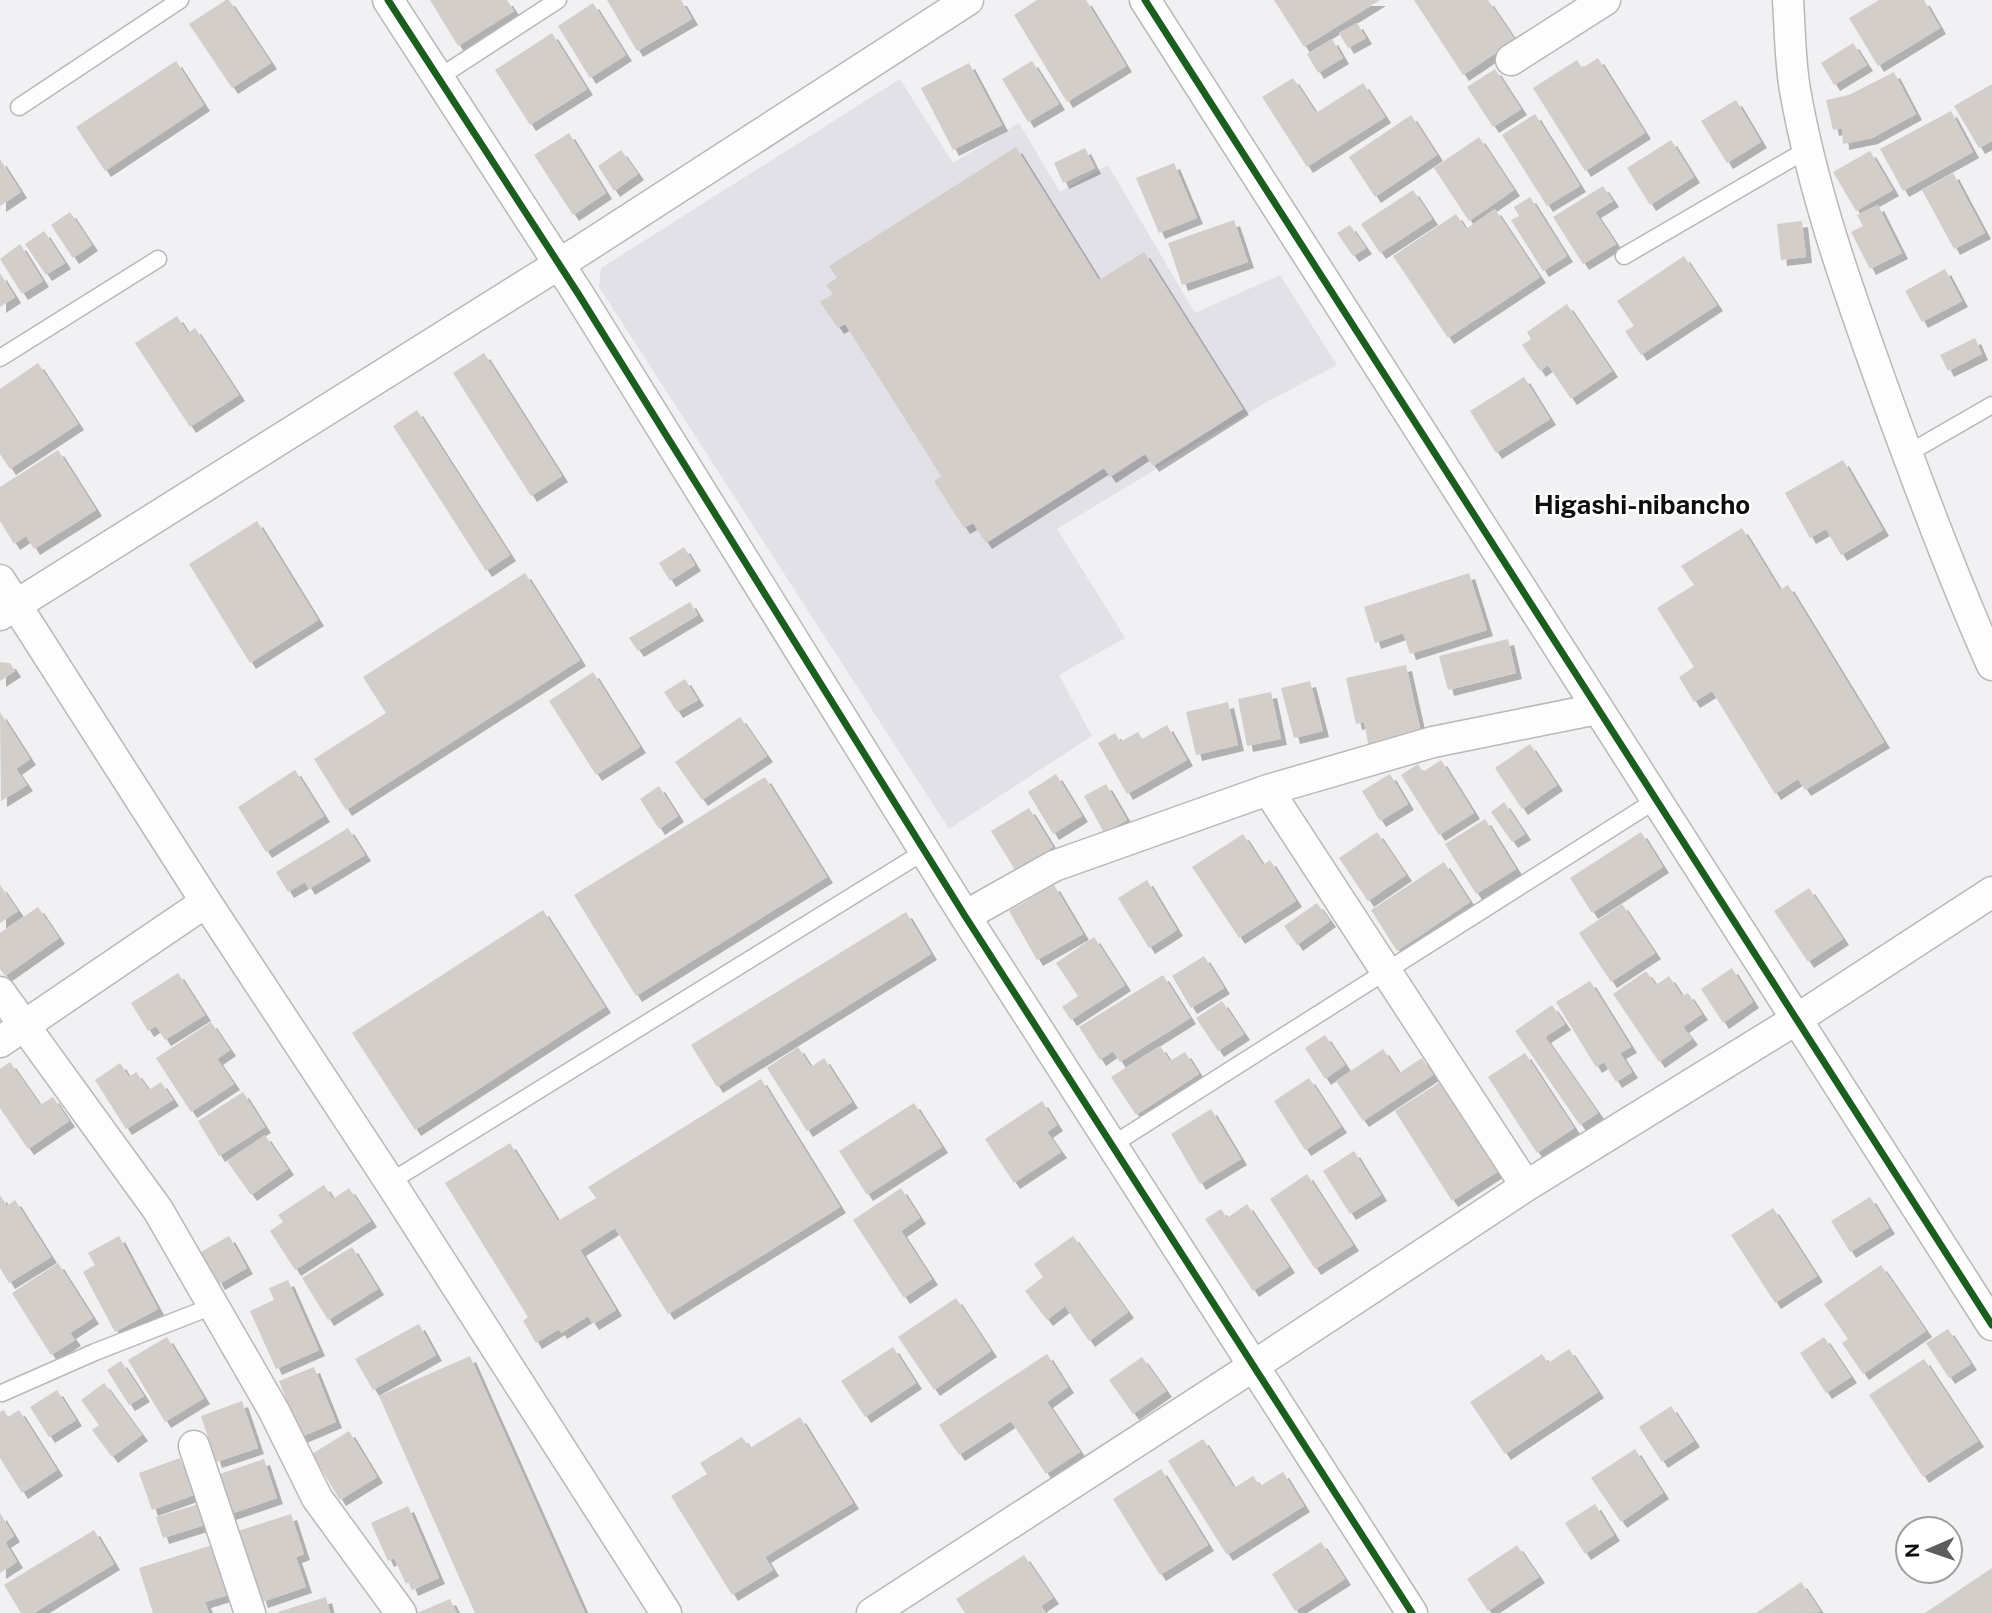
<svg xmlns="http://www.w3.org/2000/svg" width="1992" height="1613" font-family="'Public Sans',sans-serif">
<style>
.built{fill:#e3e1e8}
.building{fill:#d3ceca;filter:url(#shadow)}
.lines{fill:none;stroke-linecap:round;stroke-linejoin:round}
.lane-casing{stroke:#b8b7b9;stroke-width:19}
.street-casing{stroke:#b8b7b9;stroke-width:33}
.lane{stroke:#fdfdfd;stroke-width:16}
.street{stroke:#fdfdfd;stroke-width:30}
.cycleway-casing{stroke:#fff;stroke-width:11}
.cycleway{stroke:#1b5e20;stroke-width:7}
.labels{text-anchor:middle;stroke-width:5;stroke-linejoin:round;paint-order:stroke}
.quarter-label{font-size:26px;font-weight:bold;fill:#0e0e0f;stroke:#fff}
</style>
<defs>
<filter id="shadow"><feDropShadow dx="6" dy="6" stdDeviation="0" flood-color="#0004"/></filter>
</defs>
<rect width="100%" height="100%" fill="#f1f0f2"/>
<path class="built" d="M900 79 953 163 1019 123 1060 192 1108 165 1195 313 1280 275 1337 365 1263 404 1057 529 1125 638 1059 675 1092 736 949 829 599 287 601 268Z"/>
<path class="building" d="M226 0H229L271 63 232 88 189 24Z
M430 0H507L514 11 458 46Z
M607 0H681L692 19 637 51Z
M1037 0H1086L1126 66 1067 102 1014 15Z
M1274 0H1380L1304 47Z
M1414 0H1488L1515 40 1463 75Z
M1879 0H1924L1940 28 1878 66 1849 18Z
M593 3 626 55 590 78 558 26Z
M1357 23 1366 38 1348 48 1339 33Z
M552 33 587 89 530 125 495 70Z
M1332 39 1343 58 1318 73 1307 54Z
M1853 43 1867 65 1834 85 1821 63Z
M1598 58 1645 133 1585 171 1533 88 1577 60 1582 68Z
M176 61 204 105 105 171 76 127Z
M1032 61 1059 104 1028 122 1002 79Z
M969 63 1002 125 953 150 921 88Z
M1495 69 1521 109 1493 127 1467 87Z
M1894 72 1916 114 1872 138 1843 144 1842 128 1833 130 1826 100 1849 95Z
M1293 78 1316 113 1363 83 1385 117 1307 167 1262 97Z
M1992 84V141L1979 148 1954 106Z
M1736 100 1761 142 1727 163 1701 121Z
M1951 111 1973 152 1903 191 1880 149Z
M1535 114 1580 186 1547 206 1502 135Z
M1411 115 1437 155 1375 197 1349 157Z
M569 133 606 193 573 215 534 155Z
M1479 137 1514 190 1469 221 1434 168Z
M1671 140 1694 177 1650 205 1627 168Z
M1016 147 1099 280 1144 252 1243 409 1153 466 1145 454 1110 477 1104 468 986 543 973 523 964 528 934 481 941 476 845 324 838 328 820 302 833 294 826 285 837 278 829 266Z
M1085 148 1095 168 1063 183 1054 163Z
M621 150 638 174 614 191 598 166Z
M1870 151 1893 190 1856 211 1833 172Z
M0 159 21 192 0 206Z
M1174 163 1197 218 1159 233 1136 178Z
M1953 173 1985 233 1954 249 1922 190Z
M1603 186 1613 201 1595 212 1616 244 1583 264 1553 217Z
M1413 190 1432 219 1380 253 1361 224Z
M1530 197 1567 256 1543 271 1511 220 1519 216 1514 207Z
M1878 205 1902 253 1870 269 1851 232 1863 226 1857 215Z
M1495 209 1540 277 1448 338 1393 256 1456 214 1466 229Z
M70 212 92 245 73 258 51 225Z
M1234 220 1248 262 1182 285 1168 243Z
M1802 221 1806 257 1781 260 1777 224Z
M1350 225 1366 248 1353 256 1337 233Z
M44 231 65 263 46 275 25 244Z
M20 244 43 281 22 294 0 259Z
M1684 256 1717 305 1641 355 1625 331 1634 326 1617 301Z
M1945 269 1962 301 1922 322 1905 291Z
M0 273 15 297 0 307Z
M1567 304 1612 371 1571 399 1548 365 1540 371 1522 345 1531 339 1527 332Z
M177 316 188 333 195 328 239 395 190 427 135 343Z
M1975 338 1982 354 1948 371 1940 355Z
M484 353 562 476 531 496 453 373Z
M38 363 78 424 10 469 0 454V389Z
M1524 377 1550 419 1496 453 1470 411Z
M417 410 510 555 486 571 393 426Z
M58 450 96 510 34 549 26 536 14 544 0 521V487Z
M1843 460 1883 530 1841 555 1826 529 1810 538 1785 493Z
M257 521 318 620 250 663 189 564Z
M1742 528 1780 590 1788 585 1884 742 1805 790 1798 779 1775 794 1712 691 1694 702 1679 677 1694 667 1657 608 1694 585 1681 566Z
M684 547 695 565 670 581 659 563Z
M525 573 580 660 346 810 314 759 386 713 363 677Z
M1469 573 1487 630 1410 654 1403 633 1375 643 1364 607Z
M690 602 698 615 638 651 629 638Z
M1508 639 1516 673 1448 690 1439 656Z
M0 662 10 663 15 671 0 681Z
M1406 665 1422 737 1369 748 1364 722 1356 724 1346 678Z
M593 672 640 747 596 775 549 701Z
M685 679 698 700 677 712 664 692Z
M1310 681 1323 731 1294 738 1281 688Z
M1271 692 1281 739 1247 746 1238 699Z
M1228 702 1238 745 1196 755 1186 712Z
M0 712 30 759 16 769 27 785 1 801Z
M740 717 767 756 702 800 675 762Z
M1167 725 1187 760 1127 794 1098 743 1115 733 1120 742 1138 732 1142 739Z
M1530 744 1557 785 1522 809 1495 768Z
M1441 760 1474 813 1439 835 1401 775 1418 764 1423 772Z
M295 770 324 816 266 852 238 807Z
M1056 774 1082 816 1053 834 1028 792Z
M1390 774 1408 804 1380 821 1362 791Z
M765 777 827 877 636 996 574 895Z
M1106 784 1127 820 1104 833 1084 796Z
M659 786 678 816 659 829 640 799Z
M1504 802 1525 834 1512 842 1491 812Z
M1029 808 1053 847 1015 870 991 831Z
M1485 819 1516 869 1476 894 1445 844Z
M348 828 365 855 309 889 305 882 288 892 276 872Z
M1377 832 1406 875 1368 901 1339 858Z
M1641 832 1663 867 1592 913 1570 878Z
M1243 834 1263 865 1270 860 1296 901 1239 938 1192 867Z
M1444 862 1470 902 1397 951 1371 910Z
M1147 880 1177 930 1149 948 1118 898Z
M0 885 18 911 0 923Z
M1054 885 1083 934 1037 960 1009 911Z
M1809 888 1843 939 1808 962 1774 911Z
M1317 903 1330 921 1297 945 1284 926Z
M1622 904 1655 953 1611 982 1579 933Z
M38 907 59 938 5 976 0 969V933Z
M543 910 605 1007 415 1130 352 1033Z
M906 912 931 954 717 1087 691 1045Z
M1094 937 1125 985 1071 1020 1062 1007 1078 996 1056 963Z
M1204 956 1224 988 1191 1008 1172 976Z
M1732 968 1753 1002 1723 1023 1701 989Z
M1646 971 1656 985 1669 976 1682 996 1688 993 1702 1014 1683 1027 1692 1039 1659 1062 1613 994Z
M178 973 205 1015 165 1040 156 1026 148 1031 131 1003Z
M1163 975 1190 1018 1120 1062 1113 1051 1100 1060 1079 1027Z
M1590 981 1631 1047 1620 1053 1632 1072 1616 1082 1604 1062 1596 1067 1556 1002Z
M1222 1001 1244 1034 1218 1051 1196 1018Z
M1552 1005 1565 1024 1545 1037 1598 1113 1580 1125 1515 1031Z
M211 1022 230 1050 217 1059 234 1084 191 1112 156 1058Z
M1325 1035 1345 1065 1325 1079 1305 1048Z
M1160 1046 1170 1061 1185 1052 1199 1074 1136 1115 1111 1077Z
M798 1047 811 1067 824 1058 852 1102 807 1131 767 1068Z
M1383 1049 1399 1073 1422 1058 1433 1075 1363 1121 1336 1081Z
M1525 1053 1574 1128 1537 1153 1488 1077Z
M10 1062 40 1105 53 1097 69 1121 28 1149 0 1108V1069Z
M120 1063 129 1077 136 1072 149 1090 161 1082 173 1100 126 1129 95 1080Z
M1309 1078 1341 1127 1305 1150 1274 1101Z
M761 1079 840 1207 668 1314 615 1228 580 1250 616 1310 593 1324 588 1316 561 1333 559 1329 536 1343 523 1321 528 1317 445 1183 510 1143 558 1221 596 1198 588 1187Z
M1440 1082 1497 1172 1452 1201 1395 1111Z
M243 1092 265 1127 219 1156 198 1121Z
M1042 1101 1057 1125 1047 1132 1061 1152 1014 1183 985 1139Z
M914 1103 942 1147 867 1195 839 1151Z
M1211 1109 1241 1159 1200 1184 1171 1134Z
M265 1135 288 1169 251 1195 227 1161Z
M1354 1151 1381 1195 1350 1214 1323 1171Z
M1307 1174 1353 1245 1315 1269 1270 1199Z
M324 1185 333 1199 349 1188 371 1221 295 1270 270 1231 283 1222 278 1215Z
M901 1188 920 1218 901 1231 932 1279 904 1298 853 1220Z
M0 1195 7 1206 15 1200 51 1257 9 1283 0 1268Z
M1870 1197 1889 1228 1850 1252 1831 1221Z
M1247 1204 1289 1267 1253 1291 1205 1219 1221 1209 1227 1218Z
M1773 1208 1817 1276 1775 1303 1731 1235Z
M119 1236 158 1309 115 1332 83 1272 95 1265 88 1253Z
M229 1236 247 1268 219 1284 201 1252Z
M1073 1236 1128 1312 1089 1341 1065 1306 1047 1320 1025 1291 1043 1277 1034 1264Z
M352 1247 378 1289 328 1320 302 1278Z
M58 1263 93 1318 70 1333 75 1340 51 1355 12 1293Z
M1881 1265 1926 1331 1863 1374 1842 1343 1848 1339 1824 1304Z
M288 1280 319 1350 276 1369 250 1311 274 1300 269 1288Z
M956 1298 991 1351 934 1390 898 1337Z
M419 1324 436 1355 373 1390 355 1359Z
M1948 1329 1971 1364 1949 1378 1926 1343Z
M167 1337 204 1398 165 1422 128 1360Z
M1824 1337 1851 1377 1826 1393 1800 1353Z
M893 1347 916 1383 865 1417 841 1381Z
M1569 1349 1598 1392 1505 1454 1470 1402 1542 1354 1548 1363Z
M1047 1354 1068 1387 1047 1402 1080 1452 1046 1474 1011 1421 959 1455 939 1425Z
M470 1356 585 1613H475L379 1396Z
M1142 1357 1166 1391 1133 1414 1109 1380Z
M1924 1359 1978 1441 1923 1477 1869 1395Z
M121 1361 144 1396 129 1405 107 1370Z
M314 1367 336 1422 301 1437 279 1381Z
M104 1383 142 1435 112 1457 92 1430 99 1425 81 1400Z
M57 1390 76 1420 49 1437 30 1407Z
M242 1401 258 1448 216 1462 201 1416Z
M1671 1406 1694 1441 1662 1462 1639 1427Z
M4 1410 8 1417 19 1410 57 1470 22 1493 0 1458V1412Z
M800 1417 853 1503 765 1557 773 1570 732 1595 671 1496 707 1474 700 1463 742 1437 750 1448Z
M349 1431 377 1477 340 1500 312 1454Z
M1203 1439 1234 1488 1253 1476 1260 1486 1283 1472 1304 1506 1227 1555 1168 1461Z
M1635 1449 1663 1493 1621 1522 1591 1478Z
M180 1458 194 1495 152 1510 139 1473Z
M264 1459 277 1498 230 1514 217 1475Z
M1161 1469 1208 1545 1160 1575 1113 1499Z
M202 1503 208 1524 163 1538 156 1517Z
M1595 1504 1614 1535 1585 1554 1565 1523Z
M408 1506 439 1578 412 1590 409 1582 406 1584 394 1558 388 1561 371 1523Z
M0 1513 14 1536 5 1542 17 1562 0 1573Z
M291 1514 304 1554 296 1557 306 1587 262 1602 238 1531Z
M94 1530 114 1564 34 1613H21L4 1585Z
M1321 1542 1345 1579 1295 1611 1272 1574Z
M212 1545 228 1595 205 1602 209 1613H153L139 1568Z
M1517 1545 1539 1577 1488 1611 1467 1579Z
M1024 1555 1053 1598 1041 1606 1046 1613H965L956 1599Z
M1992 1568V1613H1925Z
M1801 1582 1821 1612 1756 1613Z
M326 1597 330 1613H278V1612Z
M450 1599 457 1613H417Z"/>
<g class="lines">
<defs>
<path id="lane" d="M438 78 558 0
M19 107 180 0
M1624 256 1808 149
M0 358 158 259
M1907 454 1992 405
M1112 1145 1656 800
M390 1182 925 851
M2 1393 95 1352 213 1306"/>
<path id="street" d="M388 0 579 295 965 916 1412 1613
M1145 0 1992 1325
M1788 0C1790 30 1790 61 1795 90 1814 198 1852 301 1889 404 1921 492 1954 580 1992 665
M1511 60 1605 0
M0 580 206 902 390 1182 666 1613
M0 615 583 249 968 0
M1268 790 1526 1186
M965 916 1054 866 1268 790 1433 742 1597 709
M0 992 158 1210 274 1411 317 1498 401 1613
M0 1042 206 902
M194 1446 250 1613
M872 1613 1255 1365 1526 1186 1797 1019 1992 892"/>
</defs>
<use href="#lane" class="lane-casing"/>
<use href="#street" class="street-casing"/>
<use href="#lane" class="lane"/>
<use href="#street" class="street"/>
<defs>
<path id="cycleway" d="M388 0 579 295 965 916 1412 1613
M1145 0 1992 1325"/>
</defs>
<use href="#cycleway" class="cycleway-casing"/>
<use href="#cycleway" class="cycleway"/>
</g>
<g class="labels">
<g class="quarter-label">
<text x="1642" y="514">Higashi-nibancho</text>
</g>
</g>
<g transform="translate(1929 1550) rotate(268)"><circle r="33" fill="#ffffff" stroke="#9f9f9f" stroke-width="2"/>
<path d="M0-5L12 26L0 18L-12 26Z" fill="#5d5d5e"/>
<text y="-10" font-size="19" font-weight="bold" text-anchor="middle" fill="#0e0e0f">N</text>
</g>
</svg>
